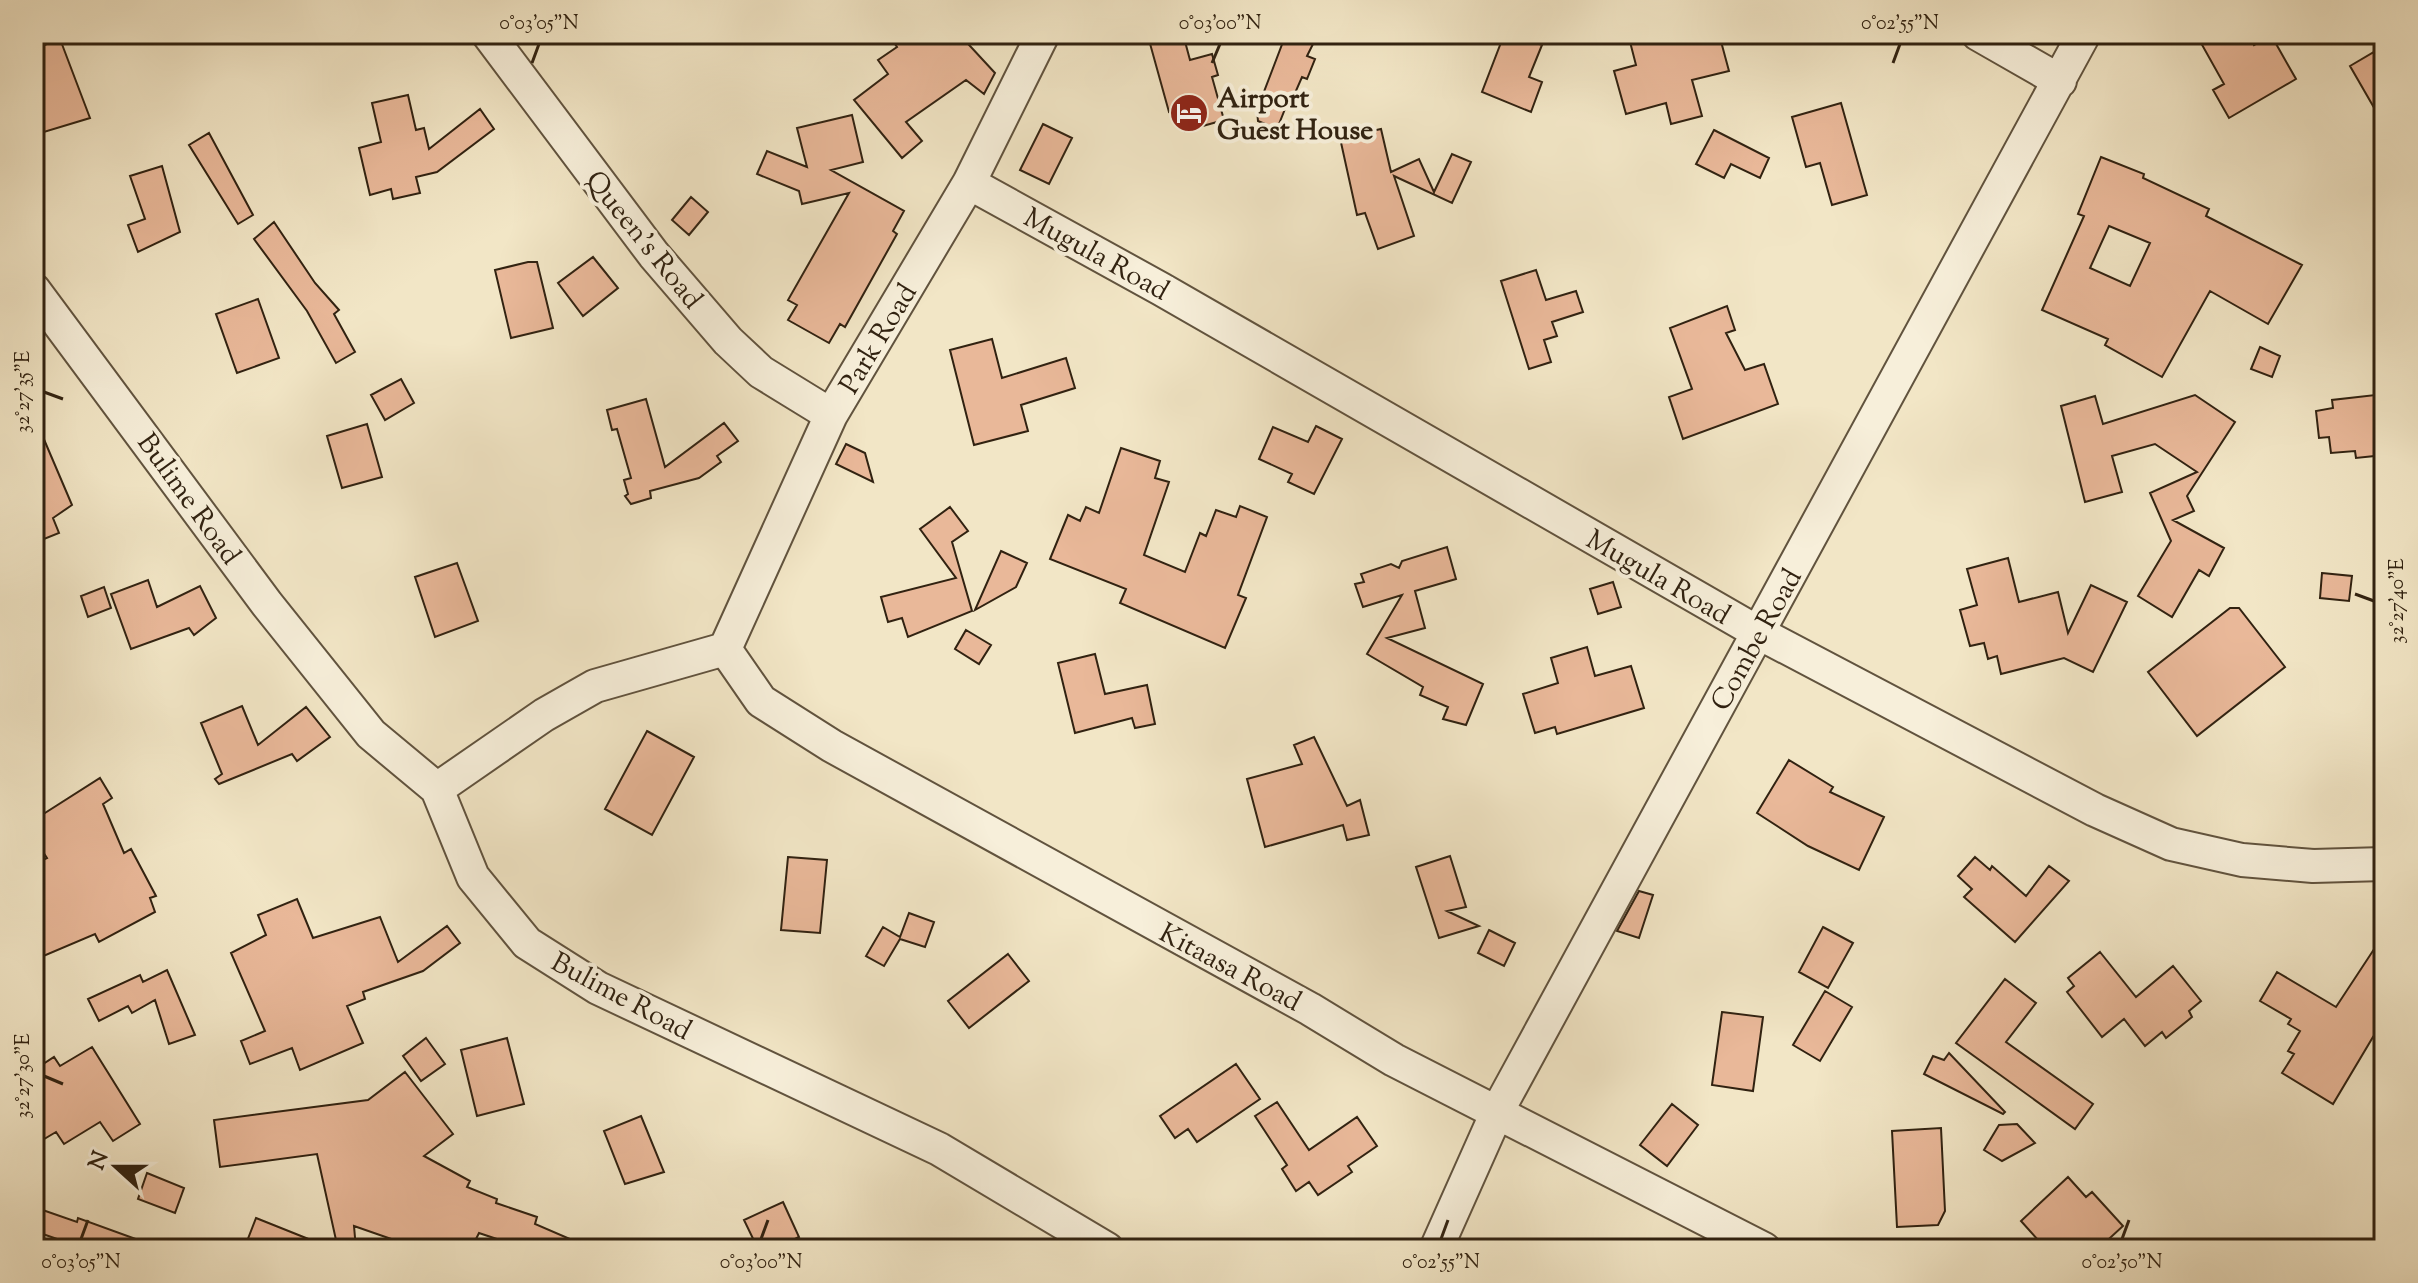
<svg xmlns="http://www.w3.org/2000/svg" width="2418" height="1283" font-family="'Sorts Mill Goudy',serif">
<style>
.building{fill:#e9b899;stroke:#312211;stroke-width:2;fill-rule:evenodd}
.lines{fill:none;stroke-linecap:round;stroke-linejoin:round}
.street-casing{stroke:#61533e;stroke-width:36}
.street{stroke:#f7efda;stroke-width:32}
.ticks{fill:none;stroke:#312211;stroke-width:3}
.labels{text-anchor:middle;stroke-width:8;stroke-linejoin:round;paint-order:stroke}
.poi-label{font-size:28px;font-weight:bold;fill:#312211;stroke:#f7efda;text-anchor:start}
.street-label{font-size:28px;fill:#312211;stroke:#f7efda}
.neatline{fill:none;stroke:#312211;stroke-width:3}
.ticks-label{font-size:20px;text-anchor:middle;fill:#312211}
</style>
<rect width="100%" height="100%" fill="#f2e6c6"/>
<filter id="stains"><feTurbulence type="fractalNoise" baseFrequency=".0025" numOctaves="4"/><feColorMatrix values="0 0 0 0 .2 0 0 0 0 .09 0 0 0 0 .02 0 0 0 .5 -.17"/></filter>
<radialGradient id="worn" r=".72"><stop offset=".6" stop-color="#630" stop-opacity="0"/><stop offset="1" stop-color="#630" stop-opacity=".3"/></radialGradient>
<path class="building" d="M888 34H959L995 73 984 94 966 80 906 122 922 141 902 158 854 100 888 74 878 60 897 47Z
M1170 34H1183L1190 60 1212 54 1218 75 1212 77 1224 120 1185 131 1178 109 1169 112 1149 40Z
M1286 34H1318L1307 56 1315 59 1307 79 1302 77 1292 100 1289 99 1277 129 1258 121 1257 110Z
M1513 34 1542 45 1529 77 1542 82 1531 112 1482 92 1502 40 1509 42Z
M1628 34H1719L1729 71 1692 80 1702 116 1671 124 1666 103 1626 114 1614 71 1636 65Z
M2196 34H2248L2254 45 2271 35 2296 79 2229 118 2213 90 2224 84Z
M60 39 90 118 34 135V99L41 97 34 80V49Z
M2374 52 2384 70V125L2350 66Z
M408 95 416 130 424 128 429 149 480 109 494 129 437 172 416 177 420 193 393 199 391 189 370 195 359 148 381 142 372 103Z
M1841 103 1867 195 1832 205 1820 163 1806 167 1792 117Z
M852 115 863 162 831 170 904 211 893 231 897 234 845 327 840 324 829 343 788 320 797 305 788 300 849 193 802 204 799 191 757 174 767 151 807 167 797 128Z
M1043 124 1072 138 1049 184 1020 170Z
M1381 129 1391 172 1419 159 1434 192 1452 154 1471 162 1452 203 1394 176 1414 236 1378 249 1365 213 1357 215 1340 138Z
M1714 130 1769 158 1760 178 1731 164 1724 178 1696 164Z
M209 133 253 215 238 224 189 145Z
M2101 157 2144 174 2143 178 2209 209 2206 216 2302 265 2268 324 2210 291 2162 377 2105 345 2108 339 2042 310 2084 216 2078 214ZM2109 226 2150 243 2130 286 2090 268Z
M162 166 180 232 138 252 128 225 145 219 130 176Z
M691 197 708 212 689 235 672 220Z
M274 222 315 283 339 310 334 314 355 352 336 363 307 311 254 239Z
M593 257 618 288 583 316 558 283Z
M528 262H537L553 328 511 338 495 270Z
M1536 270 1546 300 1576 291 1583 312 1552 322 1557 336 1544 340 1551 362 1529 369 1501 281Z
M258 299 279 358 237 373 216 314Z
M1727 306 1735 330 1726 333 1745 370 1764 364 1778 404 1683 439 1669 397 1692 389 1670 328Z
M992 339 1002 378 1066 358 1075 388 1021 405 1028 431 974 445 950 350Z
M2260 347 2280 356 2272 377 2251 369Z
M401 379 414 403 385 420 371 395Z
M2384 394V455L2356 458 2355 451 2331 453 2329 437 2319 438 2316 411 2333 408 2332 400Z
M2195 395 2235 422 2187 496 2194 511 2173 520 2224 548 2209 576 2199 570 2172 617 2138 596 2171 541 2150 493 2197 472 2155 444 2112 456 2122 492 2085 502 2061 406 2095 396 2103 424Z
M646 399 665 467 724 423 738 441 717 456 721 462 699 478 650 491 651 498 631 504 625 496 628 494 624 480 631 478 617 429 612 430 607 410Z
M34 416 72 505 53 518 59 533 34 543Z
M367 424 382 477 342 488 327 436Z
M1316 426 1342 439 1314 494 1288 482 1292 474 1259 459 1273 427 1308 442Z
M846 444 865 453 873 482 836 464Z
M1121 448 1160 461 1155 478 1169 482 1144 555 1185 572 1200 533 1206 536 1216 510 1236 517 1240 506 1267 517 1238 595 1246 598 1225 648 1120 603 1126 589 1050 559 1068 515 1080 521 1086 507 1099 513Z
M950 507 968 531 952 542 972 611 908 637 902 618 888 622 881 597 956 578 920 529Z
M1447 547 1456 579 1415 591 1425 628 1387 638 1483 684 1466 725 1443 719 1448 707 1420 695 1423 687 1367 654 1402 595 1363 607 1355 584 1364 582 1361 574 1391 564 1399 568 1402 561Z
M1001 551 1027 563 1016 587 975 610Z
M2008 558 2019 602 2058 592 2068 633 2091 585 2127 602 2093 672 2064 658 2001 674 1997 656 1988 659 1984 643 1970 646 1960 610 1977 605 1967 569Z
M457 563 478 621 435 637 415 577Z
M2322 573 2352 576 2349 601 2320 598Z
M148 580 157 607 200 586 216 618 194 635 189 628 131 649 111 594Z
M1613 582 1621 607 1598 614 1590 589Z
M104 587 111 608 88 617 81 596Z
M2230 608H2239L2285 667 2197 736 2148 672Z
M966 630 991 645 979 664 955 649Z
M1587 647 1595 676 1631 666 1644 708 1557 734 1555 727 1535 733 1523 694 1558 683 1551 658Z
M1095 654 1105 694 1147 685 1155 724 1135 728 1132 718 1075 733 1058 663Z
M242 706 258 745 306 707 330 737 297 761 292 754 219 784 215 779 222 774 201 723Z
M647 731 694 757 652 835 605 809Z
M1314 737 1347 806 1360 800 1369 835 1347 840 1343 825 1265 847 1247 779 1302 764 1294 745Z
M1789 760 1833 787 1830 792 1884 817 1859 870 1808 846 1757 813Z
M100 778 112 798 103 804 124 853 131 849 156 896 150 898 155 912 99 942 95 934 34 960V864L47 858 34 838V820Z
M1450 856 1466 907 1447 911 1479 926 1439 938 1416 867Z
M788 857 827 860 820 933 781 930Z
M1975 857 1990 870 1992 866 2026 896 2049 866 2069 881 2015 942 1964 897 1972 889 1958 876Z
M1639 891 1653 895 1639 938 1617 931Z
M297 899 313 938 380 917 398 962 447 926 460 943 423 971 363 992 365 999 347 1006 363 1043 300 1070 292 1048 250 1064 241 1041 265 1031 231 953 266 935 258 915Z
M909 913 934 922 925 947 900 939 884 966 866 956 883 927 900 937Z
M1823 927 1853 943 1828 988 1799 972Z
M1489 930 1515 943 1504 966 1478 953Z
M2384 934V1044L2373 1037 2333 1104 2282 1073 2294 1054 2288 1051 2300 1031 2288 1024 2291 1019 2260 1001 2277 972 2336 1007Z
M2100 952 2136 997 2173 966 2201 1001 2189 1011 2192 1017 2166 1038 2162 1032 2145 1046 2124 1019 2102 1037 2067 992 2074 986 2068 978Z
M1008 954 1029 981 969 1028 948 1001Z
M167 970 195 1035 169 1044 155 1000 132 1013 128 1006 99 1021 88 999 140 975 143 982Z
M2005 979 2036 1003 2006 1042 2093 1104 2075 1129 1956 1043Z
M1825 991 1852 1007 1820 1061 1793 1045Z
M1722 1012 1763 1017 1753 1091 1712 1085Z
M426 1038 445 1064 421 1081 403 1056Z
M507 1038 524 1104 477 1116 461 1050Z
M92 1047 140 1124 113 1141 100 1122 64 1144 56 1132 34 1145V1070L54 1057 60 1066Z
M1949 1053 2005 1112 2003 1114 1924 1074 1933 1056 1944 1060Z
M1236 1064 1260 1099 1197 1142 1188 1129 1175 1138 1160 1116Z
M405 1072 453 1134 424 1156 470 1181 467 1187 497 1199 496 1203 537 1217 535 1224 593 1249H527L479 1233 471 1249H420L354 1226 356 1249H338L317 1154 220 1167 214 1120 368 1100Z
M1277 1102 1309 1150 1357 1117 1377 1146 1348 1166 1352 1172 1318 1195 1309 1182 1296 1191 1282 1169 1287 1165 1255 1116Z
M1672 1104 1698 1125 1667 1166 1640 1145Z
M641 1116 664 1172 625 1184 604 1131Z
M2017 1124 2035 1143 2002 1161 1984 1150 1999 1125Z
M1941 1128 1945 1211 1938 1225 1897 1227 1892 1131Z
M147 1173 184 1188 175 1213 138 1199Z
M2068 1177 2086 1197 2092 1192 2123 1226 2098 1249H2046L2021 1221Z
M783 1202 799 1237 774 1249H758L744 1220Z
M34 1207 77 1222 78 1218 155 1246V1249H86L34 1231Z
M256 1218 331 1248V1249H244Z"/>
<g class="lines">
<defs>
<path id="street" d="M488 34 654 255 728 341 761 372 831 415
M1978 34 2060 81
M969 183 1161 289 1759 633 2095 810 2171 844 2242 860 2313 866 2384 864
M34 290 267 604 371 734 437 789 473 877 527 943 598 988 939 1149 1107 1249
M725 649 761 701 832 746 1310 1009 1394 1060 1764 1249
M725 649 831 415 969 183 1043 34
M437 789 544 715 595 686 725 649
M1436 1249 1498 1110 2084 34"/>
</defs>
<use href="#street" class="street-casing"/>
<use href="#street" class="street"/>
</g>
<path class="ticks" d="M532 63 539 44M1212 63 1220 44M1893 63 1900 44M44 392 63 399M2355 594 2374 601M44 1076 63 1084M81 1239 88 1220M761 1239 768 1220M1441 1239 1448 1220M2122 1239 2129 1220"/>
<defs>
<symbol id="hotel-disc" viewBox="-11 -11 22 22"><circle r="9.5" fill="#8f2418" stroke="#f7efda"/><path d="M-6-4.5h1.5V1H6V5H4.5V3h-9V5H-6ZM-4 0a1.8 1.8 0 1 1 3.6 0ZM.5 0V-2.5h3Q6-2.5 6 0Z" fill="#fff"/></symbol>
</defs>
<g fill-rule="evenodd">
<use href="#hotel-disc" x="1167" y="91" width="44" height="44"/>
</g>
<g class="labels">
<g class="poi-label">
<text x="1217" y="107">Airport<tspan x="1217" dy="32">Guest House</tspan></text>
</g>
<g class="street-label">
<text transform="translate(645 239) rotate(51)" y="10">Queen's Road</text>
<text transform="translate(1097 253) rotate(29)" y="10">Mugula Road</text>
<text transform="translate(877 338) rotate(-59)" y="10">Park Road</text>
<text transform="translate(190 498) rotate(54)" y="10">Bulime Road</text>
<text transform="translate(1659 576) rotate(30)" y="10">Mugula Road</text>
<text transform="translate(1755 639) rotate(-61)" y="10">Combe Road</text>
<text transform="translate(1231 966) rotate(28)" y="10">Kitaasa Road</text>
<text transform="translate(622 995) rotate(28)" y="10">Bulime Road</text>
</g>
</g>
<rect width="2418" height="1283" fill="none" stroke="#f2e6c6" stroke-width="88"/>
<g transform="translate(116 1167) rotate(291)" stroke="#f7efda" stroke-width="6" paint-order="stroke">
<path d="M0-6L14 30L0 20L-14 30Z" fill="#312211"/>
<text y="-12" font-size="22" font-weight="bold" text-anchor="middle" fill="#312211">N</text>
</g>
<rect x="44" y="44" width="2330" height="1195" class="neatline"/>
<g class="ticks-label">
<text x="539" y="29">0°03'05"N</text>
<text x="1220" y="29">0°03'00"N</text>
<text x="1900" y="29">0°02'55"N</text>
<text transform="translate(22 392) rotate(-90)" y="7">32°27'35"E</text>
<text transform="translate(2396 601) rotate(-90)" y="7">32°27'40"E</text>
<text transform="translate(22 1076) rotate(-90)" y="7">32°27'30"E</text>
<text x="81" y="1268">0°03'05"N</text>
<text x="761" y="1268">0°03'00"N</text>
<text x="1441" y="1268">0°02'55"N</text>
<text x="2122" y="1268">0°02'50"N</text>
</g>
<rect width="100%" height="100%" filter="url(#stains)"/>
<rect width="100%" height="100%" fill="url(#worn)"/>
</svg>
